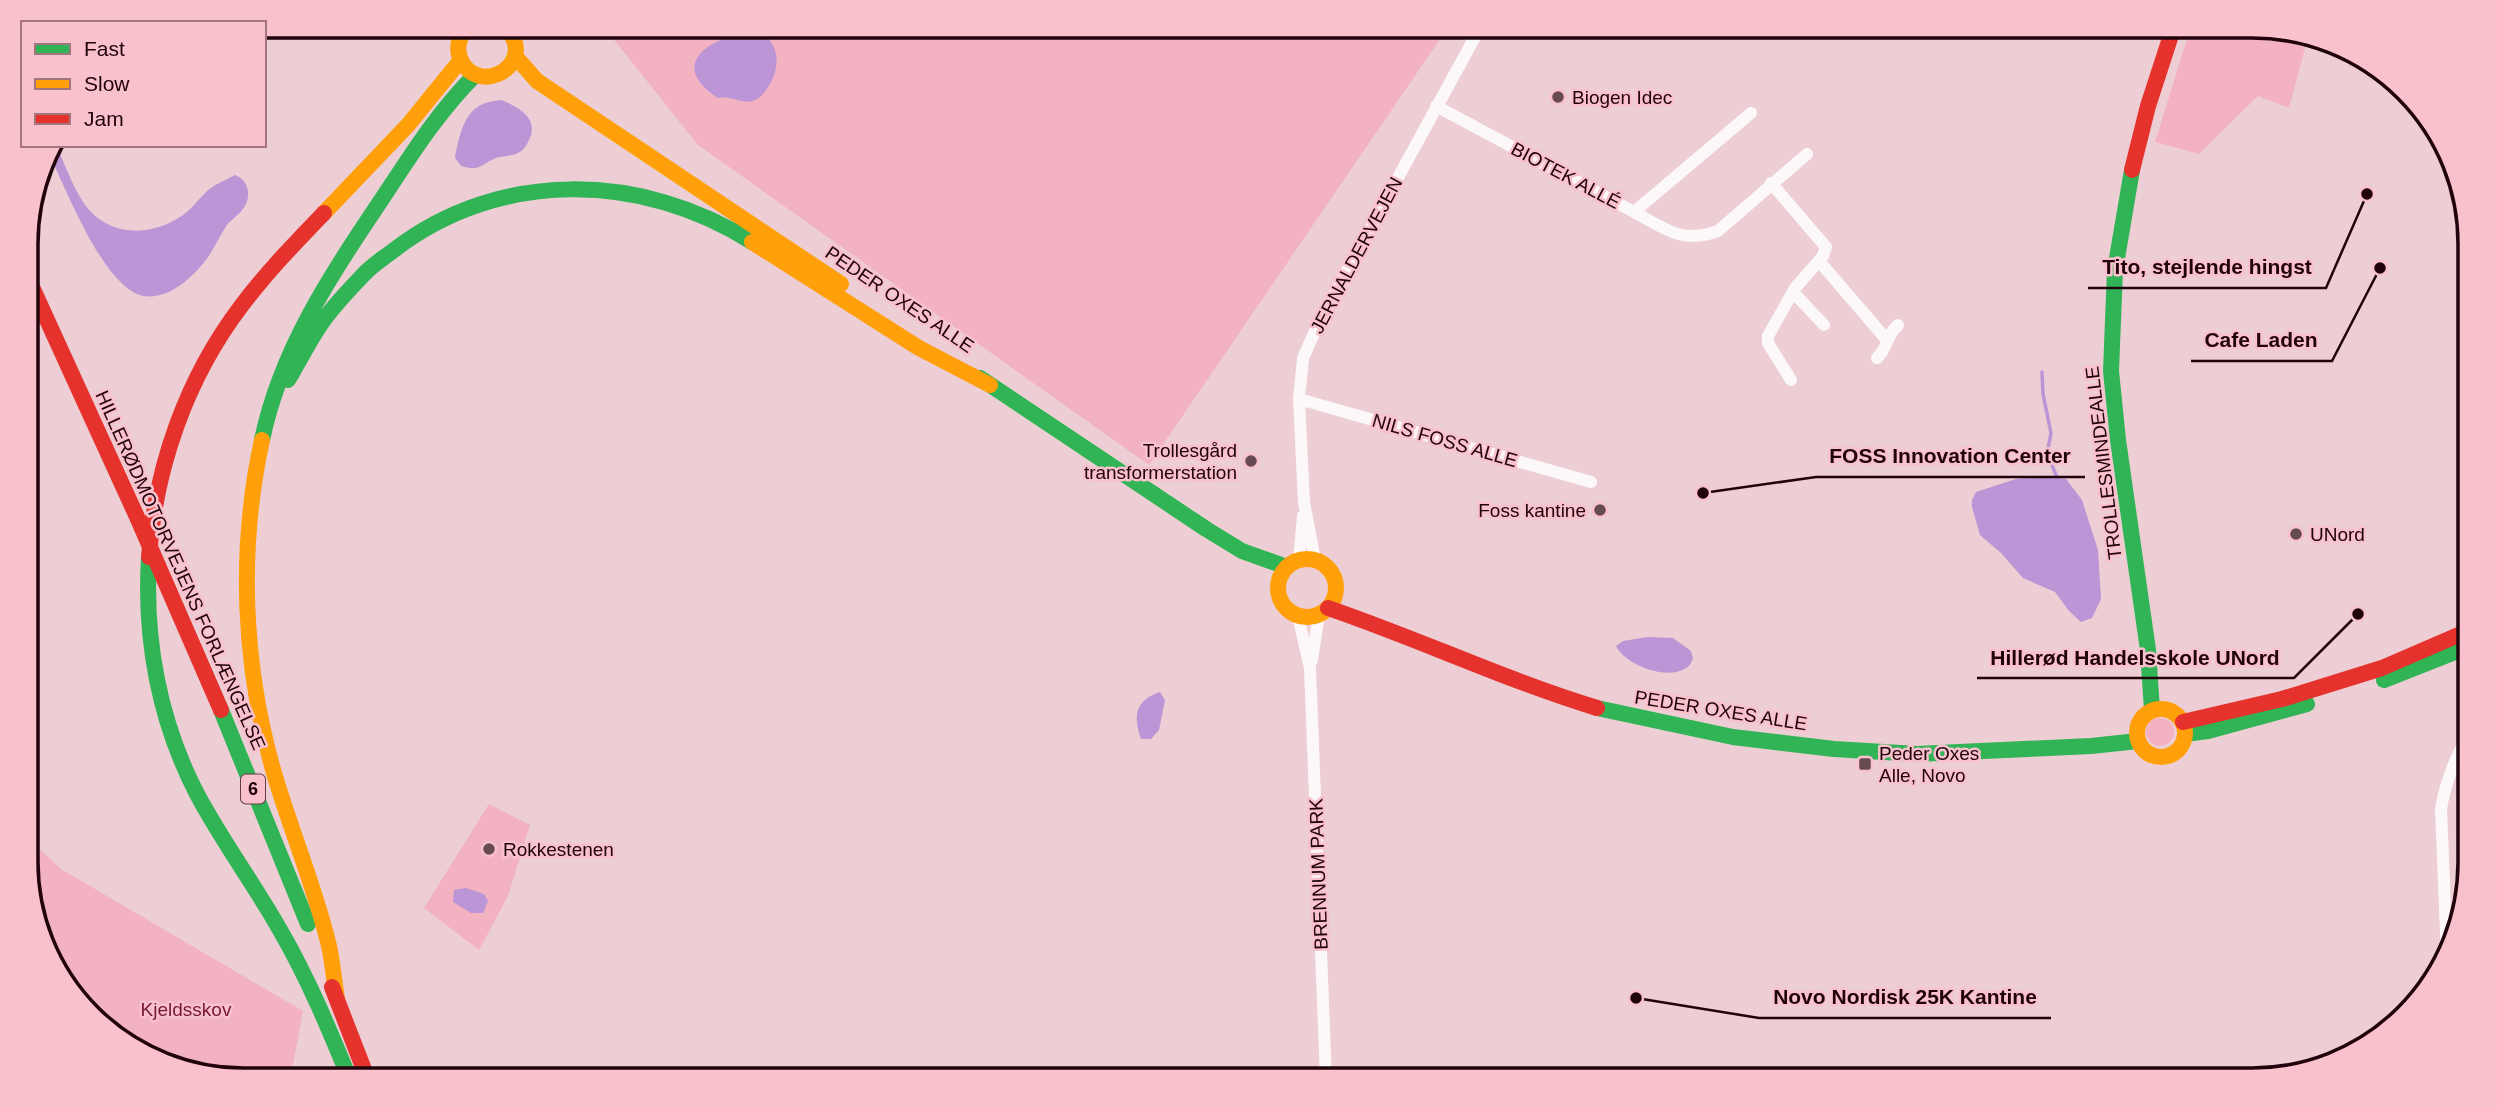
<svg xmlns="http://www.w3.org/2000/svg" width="2497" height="1106" font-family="Arial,sans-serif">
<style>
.green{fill:#f2b2c1}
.water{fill:#bb95d5}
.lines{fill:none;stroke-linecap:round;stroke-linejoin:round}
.stream{stroke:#bb95d5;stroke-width:3.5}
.street{stroke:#fcf8f9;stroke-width:12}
.fast{stroke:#30b455;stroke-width:16}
.slow{stroke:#ff9f0a;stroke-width:16}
.jam{stroke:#e5322d;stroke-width:16}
.poi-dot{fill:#684a52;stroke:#f9c1cc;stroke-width:2.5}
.labels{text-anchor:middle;stroke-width:5;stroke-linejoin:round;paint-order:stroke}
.shield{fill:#f9c1cc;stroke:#623c46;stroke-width:2}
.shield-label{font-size:18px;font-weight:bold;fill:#21030c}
.poi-label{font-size:19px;fill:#21030c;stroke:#f9c1cc;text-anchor:start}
.street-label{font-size:19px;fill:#21030c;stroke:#f9c1cc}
.park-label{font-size:19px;fill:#761739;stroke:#f9c1cc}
.rim{fill:none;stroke:#21030c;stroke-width:3.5}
.leader{fill:none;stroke:#21030c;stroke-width:2.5}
.callout-dot{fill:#21030c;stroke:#f9c1cc;stroke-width:2.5}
.callout-label{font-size:21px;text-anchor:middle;font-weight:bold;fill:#21030c;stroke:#f9c1cc;stroke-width:5;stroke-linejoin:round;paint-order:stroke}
</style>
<rect width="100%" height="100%" fill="#ecced4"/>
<path class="green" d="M603 26H1449L1149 465 698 145Z
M2191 26H2253L2308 37 2289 108 2258 96 2199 154 2155 142Z
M2146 732a14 14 0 1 1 28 0a14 14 0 1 1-28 0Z
M489 804 530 825 508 896 479 950 424 908Z
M28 838 61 869 303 1011 290 1080H244L160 1063 72 995 28 891Z"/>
<path class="water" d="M759 31C779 44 781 64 770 84 766 90 762 97 755 100 743 106 731 94 718 98 662 61 718 34 759 31Z
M501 100C519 107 541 119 528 142 526 146 523 151 518 153 511 156 503 156 496 158 480 164 482 172 461 166L455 158C458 141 463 115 479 106 485 102 494 101 501 100Z
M51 145H56C66 166 75 195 91 212 115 237 153 235 180 217 190 211 198 200 207 191 215 184 226 180 235 175 243 178 249 186 248 195 248 209 235 216 227 225 219 236 214 250 205 261 190 281 159 307 133 292 97 270 67 191 48 152Z
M2048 476 2066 479 2082 500 2098 550 2101 599 2092 618 2081 622 2069 611 2055 592 2023 578 2001 553 1980 535 1972 507V500L1976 492 2016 479Z
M1648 637 1673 638 1691 651 1693 659C1691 662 1690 666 1686 668 1668 681 1625 665 1616 646L1623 641Z
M1160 692 1165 700 1159 730 1151 739H1141C1133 717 1135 700 1160 692Z
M466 888 484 894 488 901 483 913H471L453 902 454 890Z"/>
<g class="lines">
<path class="stream" d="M2042 372 2043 394 2051 433 2047 454 2057 477"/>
<path class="street" d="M1436 106 1634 212 1751 113
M1771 183 1826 247 1823 256 1795 288 1768 336V343L1791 380
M1634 212C1666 229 1681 244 1718 231L1807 154
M1819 261 1886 339
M1793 292 1824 325
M1877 358C1889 347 1884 338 1898 325
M1299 399 1591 482
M1299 560 1303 516
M1315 560 1304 502 1299 399 1303 358 1320 320 1481 26
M1298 616 1310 668 1326 1080
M1312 660 1319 614
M2447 958 2441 809C2446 779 2456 757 2470 732"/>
<path class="fast" d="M2132 170 2115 270 2111 371 2118 440 2148 650 2152 710
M980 378 1206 529 1242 551 1287 567
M288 380C300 360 310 339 323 321 335 304 351 288 365 273 374 264 385 257 394 250 499 169 642 172 752 242
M262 440C281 349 331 275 382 199 411 155 438 112 475 75
M149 557C144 639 159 721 197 794 222 841 254 884 280 930 308 978 329 1029 350 1080
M2384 680 2470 646
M1597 708 1733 737 1834 749 1917 754 2091 746 2138 741
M221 710 308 924
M2185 734 2208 731 2307 704"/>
<path class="slow" d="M469 26C459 36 455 47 461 60 477 94 526 70 514 40 512 35 508 30 505 26
M515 56 537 81 841 284
M324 213 408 125 460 61
M752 242 919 348 990 385
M262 440C238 550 243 666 274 773 291 831 315 887 329 946 333 964 334 981 337 999
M1278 588a29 29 0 1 1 58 0a29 29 0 1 1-58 0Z
M2137 733a24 24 0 1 1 48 0a24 24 0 1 1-48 0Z"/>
<path class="jam" d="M2132 170 2148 106 2174 26
M27 276 137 517 221 710
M149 557C155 467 187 377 242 305 267 272 296 242 324 213
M1328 608C1419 639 1505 680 1597 708
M2183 722 2282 699 2382 668 2470 630
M332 987 368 1080"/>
</g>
<g class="poi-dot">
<circle cx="1558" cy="97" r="7"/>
<circle cx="1251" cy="461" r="7"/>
<circle cx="1600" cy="510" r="7"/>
<circle cx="2296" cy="534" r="7"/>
<rect x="1858" y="757" width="14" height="14" rx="3.5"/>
<circle cx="489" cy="849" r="7"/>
</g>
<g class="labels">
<rect class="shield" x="241" y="774.5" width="24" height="29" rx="5"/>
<g class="shield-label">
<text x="253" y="795">6</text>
</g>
<g class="poi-label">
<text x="1572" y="104">Biogen Idec</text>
<text x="1237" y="457" text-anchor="end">Trollesgård<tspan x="1237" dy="22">transformerstation</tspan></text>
<text x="1586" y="517" text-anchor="end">Foss kantine</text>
<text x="2310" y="541">UNord</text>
<text x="1879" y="760">Peder Oxes<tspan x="1879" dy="22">Alle, Novo</tspan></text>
<text x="503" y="856">Rokkestenen</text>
</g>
<g class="street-label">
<text transform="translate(1566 175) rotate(28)" y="7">BIOTEK ALLÉ</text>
<text transform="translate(1356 255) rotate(-62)" y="7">JERNALDERVEJEN</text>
<text transform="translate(900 299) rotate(34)" y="7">PEDER OXES ALLE</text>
<text transform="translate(1445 440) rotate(16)" y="7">NILS FOSS ALLE</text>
<text transform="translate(2103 463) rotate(-97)" y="7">TROLLESMINDEALLE</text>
<text transform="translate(181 570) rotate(66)" y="7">HILLERØDMOTORVEJENS FORLÆNGELSE</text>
<text transform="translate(1721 710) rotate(9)" y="7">PEDER OXES ALLE</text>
<text transform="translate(1318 874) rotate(-92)" y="7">BRENNUM PARK</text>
</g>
<g class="park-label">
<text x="186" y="1016">Kjeldsskov</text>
</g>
</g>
<path d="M0 0H2497V1106H0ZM244 38H2252A206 206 0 0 1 2458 244V862A206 206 0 0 1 2252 1068H244A206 206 0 0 1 38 862V244A206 206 0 0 1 244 38Z" fill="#f9c1cc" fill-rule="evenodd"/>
<path class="rim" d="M244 38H2252A206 206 0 0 1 2458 244V862A206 206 0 0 1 2252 1068H244A206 206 0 0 1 38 862V244A206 206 0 0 1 244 38Z"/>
<path class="leader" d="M2367 194L2326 288H2088M2380 268L2332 361H2191M1703 493L1816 477H2085M2358 614L2294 678H1977M1636 998L1759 1018H2051"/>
<g class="callout-dot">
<circle cx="2367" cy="194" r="7"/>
<circle cx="2380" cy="268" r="7"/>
<circle cx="1703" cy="493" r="7"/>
<circle cx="2358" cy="614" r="7"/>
<circle cx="1636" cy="998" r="7"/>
</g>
<g class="callout-label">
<text x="2207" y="274">Tito, stejlende hingst</text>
<text x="2261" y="347">Cafe Laden</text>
<text x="1950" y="463">FOSS Innovation Center</text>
<text x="2135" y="665">Hillerød Handelsskole UNord</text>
<text x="1905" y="1004">Novo Nordisk 25K Kantine</text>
</g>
<rect x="21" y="21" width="245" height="126" fill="#f9c1cc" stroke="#a3757f" stroke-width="2"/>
<rect x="35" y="44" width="35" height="10" fill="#30b455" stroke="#a3757f" stroke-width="2"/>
<text x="84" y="56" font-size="21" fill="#21030c">Fast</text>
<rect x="35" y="79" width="35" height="10" fill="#ff9f0a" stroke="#a3757f" stroke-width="2"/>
<text x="84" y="91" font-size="21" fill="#21030c">Slow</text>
<rect x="35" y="114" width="35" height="10" fill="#e5322d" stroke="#a3757f" stroke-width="2"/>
<text x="84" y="126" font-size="21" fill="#21030c">Jam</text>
</svg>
